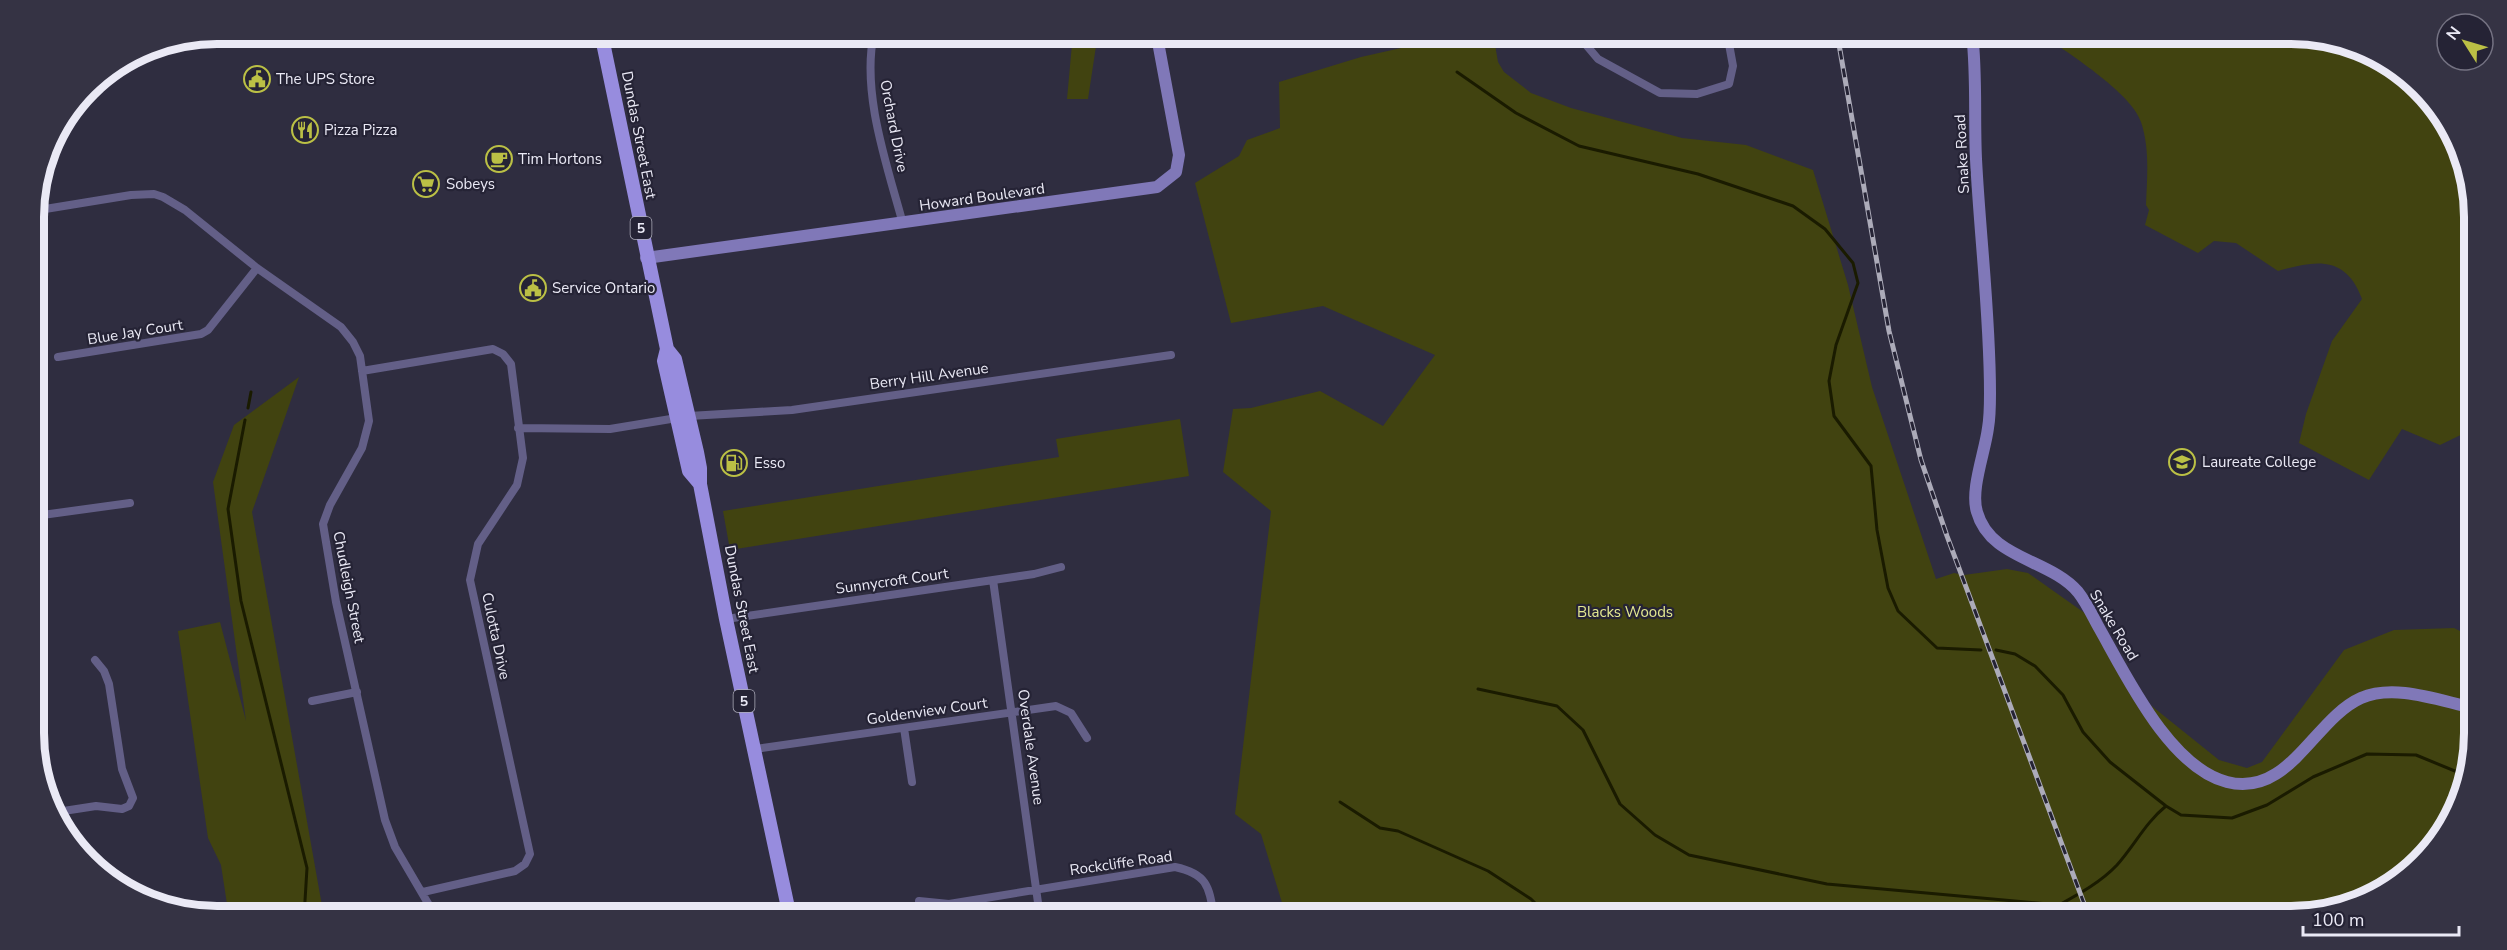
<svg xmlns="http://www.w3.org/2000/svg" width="2507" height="950" font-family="'Nunito Sans',sans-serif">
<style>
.green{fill:#414310}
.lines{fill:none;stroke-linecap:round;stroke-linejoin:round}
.stream{stroke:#1a1b00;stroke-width:3}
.street{stroke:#635f87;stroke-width:8}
.secondary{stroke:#8078b8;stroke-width:12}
.primary{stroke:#978cde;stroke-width:14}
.rail-casing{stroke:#acabb9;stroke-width:5}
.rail{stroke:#252335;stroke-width:3;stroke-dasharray:9;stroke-linecap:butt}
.labels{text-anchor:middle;stroke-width:4.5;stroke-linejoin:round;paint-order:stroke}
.shield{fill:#252335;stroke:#afaebb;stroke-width:1.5}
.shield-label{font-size:14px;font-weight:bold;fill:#eae9f5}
.poi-label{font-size:15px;fill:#eae9f5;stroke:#252335;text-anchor:start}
.street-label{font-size:15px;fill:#eae9f5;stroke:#252335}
.park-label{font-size:15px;fill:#e4e991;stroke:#252335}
.rim{fill:none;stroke:#eae9f5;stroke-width:8}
</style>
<rect width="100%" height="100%" fill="#2f2d40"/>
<path class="green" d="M1073 33H1098L1088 99H1067Z
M1468 33H1493L1498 62 1504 72 1531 93 1571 108 1682 138 1746 145 1813 170 1848 285 1872 387 1936 579 1954 573 1964 575 2007 569 2028 573 2086 614 2138 695 2219 760 2247 768 2262 762 2344 650 2394 630 2454 628 2474 638V734L2464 792 2443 836 2403 879 2361 903 2303 917H1292L1283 906 1261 834 1235 814 1271 511 1223 472 1233 409 1251 408 1320 391 1383 426 1435 355 1323 306 1231 323 1195 183 1239 156 1247 140 1280 128 1279 82 1361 57Z
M2040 33H2291L2349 43 2429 96 2455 135 2472 192 2473 429 2440 445 2402 429 2369 480 2299 443 2306 414 2332 341 2362 299C2346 255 2316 260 2278 271L2236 243 2214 241 2198 253 2145 225 2149 210 2146 205C2147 177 2150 149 2141 122 2131 92 2066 52 2040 33Z
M299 377 252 512 324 917H229L221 865 208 838 178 631 220 622 246 721 213 482 234 425Z
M1180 419 1189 476 730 550 723 511 1059 457 1056 439Z"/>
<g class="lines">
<path class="stream" d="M1457 72 1516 113 1579 146 1698 174 1793 206 1825 229 1853 263 1858 283 1836 345 1829 381 1834 416 1871 466 1877 530 1888 588 1898 611 1937 648 1981 650
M248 408 251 392
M245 420 228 509 241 601 307 868 304 917
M1996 650 2015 654 2035 666 2063 695 2083 732 2110 762 2166 806 2181 815 2232 818 2267 805 2313 777 2367 754 2416 755 2467 776
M1478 689 1557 706 1583 730 1620 804 1655 835 1689 855 1827 884 2059 905C2079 894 2101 882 2117 865 2134 846 2146 822 2166 806
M1340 802 1380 828 1398 831 1488 871 1531 899 1549 917"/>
<path class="street" d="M874 33C861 93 887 165 903 224
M1576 33 1598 59 1660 93 1697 94 1729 84 1733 66 1727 33
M1032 42 1035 33
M33 211 131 195 154 194 163 197 185 210 257 268 341 327 353 342 360 356 369 421 362 448 330 505 323 524 336 602 385 820 395 847 436 917
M58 357 201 334 208 330 257 268
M362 371 493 349 503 354 511 364 523 458 517 485 478 544 470 580 530 854 525 864 515 871 423 892
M518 428 610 429 689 416 792 410 1171 355
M35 516 130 503
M993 580 1040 917
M726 619 1034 574 1061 567
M312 701 357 692
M904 728 912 782
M755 749 1056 706 1071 713 1087 738
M57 812 96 806 122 809 129 806 133 798 122 769 109 684 104 671 95 660
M919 901 949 904 1175 867C1208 874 1209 887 1214 917"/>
<path class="secondary" d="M1972 33C1977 75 1974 117 1976 159 1980 237 1990 315 1990 393 1990 405 1990 417 1988 428 1985 452 1970 490 1977 512 1990 559 2050 559 2078 592 2086 602 2092 615 2098 626 2126 675 2169 767 2227 782 2289 798 2314 719 2361 698 2395 683 2440 701 2474 708
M646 258 1157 187 1176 172 1179 155 1158 42 1161 33"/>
<path class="primary" d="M601 33 667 349 675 359 697 452 700 468V484L726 619 790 917
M667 349 664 361 689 471 700 484"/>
<defs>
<path id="rail" d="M1837 33 1889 331 1921 460 1947 536 2089 917"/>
</defs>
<use href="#rail" class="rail-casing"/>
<use href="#rail" class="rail"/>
</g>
<defs>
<symbol id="civic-ring" viewBox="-11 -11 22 22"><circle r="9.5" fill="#252335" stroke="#bbc045" stroke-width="1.5"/><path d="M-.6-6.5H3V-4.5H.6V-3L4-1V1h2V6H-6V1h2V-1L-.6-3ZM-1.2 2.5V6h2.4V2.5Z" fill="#bbc045"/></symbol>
<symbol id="restaurant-ring" viewBox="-11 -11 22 22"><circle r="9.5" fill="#252335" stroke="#bbc045" stroke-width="1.5"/><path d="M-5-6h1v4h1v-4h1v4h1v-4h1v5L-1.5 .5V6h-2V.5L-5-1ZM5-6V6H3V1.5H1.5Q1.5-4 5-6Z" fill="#bbc045"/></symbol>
<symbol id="cafe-ring" viewBox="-11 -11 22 22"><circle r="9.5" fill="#252335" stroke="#bbc045" stroke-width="1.5"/><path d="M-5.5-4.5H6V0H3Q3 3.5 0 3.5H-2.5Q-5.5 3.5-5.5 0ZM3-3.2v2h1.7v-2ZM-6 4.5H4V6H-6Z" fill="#bbc045"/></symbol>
<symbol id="supermarket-ring" viewBox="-11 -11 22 22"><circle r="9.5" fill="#252335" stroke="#bbc045" stroke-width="1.5"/><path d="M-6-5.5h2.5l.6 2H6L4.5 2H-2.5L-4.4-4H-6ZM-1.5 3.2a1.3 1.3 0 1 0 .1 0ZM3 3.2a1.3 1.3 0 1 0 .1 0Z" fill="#bbc045"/></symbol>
<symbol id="school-ring" viewBox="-11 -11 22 22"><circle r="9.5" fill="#252335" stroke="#bbc045" stroke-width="1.5"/><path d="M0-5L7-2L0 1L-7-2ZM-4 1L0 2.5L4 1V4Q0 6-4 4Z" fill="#bbc045"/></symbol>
<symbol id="fuel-ring" viewBox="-11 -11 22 22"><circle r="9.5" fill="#252335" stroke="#bbc045" stroke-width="1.5"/><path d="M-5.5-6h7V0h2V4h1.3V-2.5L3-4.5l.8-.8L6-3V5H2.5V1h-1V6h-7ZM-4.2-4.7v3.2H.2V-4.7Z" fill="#bbc045"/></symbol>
</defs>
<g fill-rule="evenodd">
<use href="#civic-ring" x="242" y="64" width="30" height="30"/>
<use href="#restaurant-ring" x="290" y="115" width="30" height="30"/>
<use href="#cafe-ring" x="484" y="144" width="30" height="30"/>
<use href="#supermarket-ring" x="411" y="169" width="30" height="30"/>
<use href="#civic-ring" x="518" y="273" width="30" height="30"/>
<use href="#school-ring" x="2167" y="447" width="30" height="30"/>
<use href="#fuel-ring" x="719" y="448" width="30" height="30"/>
</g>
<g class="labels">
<g class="shield">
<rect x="630.5" y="217" width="21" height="22" rx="4.5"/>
<rect x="733.5" y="690" width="21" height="22" rx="4.5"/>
</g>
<g class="shield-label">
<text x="641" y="233">5</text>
<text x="744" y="706">5</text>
</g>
<g class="poi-label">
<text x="276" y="84">The UPS Store</text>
<text x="324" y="135">Pizza Pizza</text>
<text x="518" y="164">Tim Hortons</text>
<text x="446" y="189">Sobeys</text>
<text x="552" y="293">Service Ontario</text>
<text x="2202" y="467">Laureate College</text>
<text x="754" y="468">Esso</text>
</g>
<g class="street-label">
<text transform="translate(894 126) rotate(79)" y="5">Orchard Drive</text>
<text transform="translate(639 135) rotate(79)" y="5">Dundas Street East</text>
<text transform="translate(1962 154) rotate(-93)" y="5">Snake Road</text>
<text transform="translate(982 197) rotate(-8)" y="5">Howard Boulevard</text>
<text transform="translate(135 332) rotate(-9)" y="5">Blue Jay Court</text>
<text transform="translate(929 376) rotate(-8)" y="5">Berry Hill Avenue</text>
<text transform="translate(892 581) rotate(-8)" y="5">Sunnycroft Court</text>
<text transform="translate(349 587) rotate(79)" y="5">Chudleigh Street</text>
<text transform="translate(742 609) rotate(79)" y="5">Dundas Street East</text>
<text transform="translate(2114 625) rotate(59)" y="5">Snake Road</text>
<text transform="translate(496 636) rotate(78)" y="5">Culotta Drive</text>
<text transform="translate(927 711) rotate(-8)" y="5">Goldenview Court</text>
<text transform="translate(1031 747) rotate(82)" y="5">Overdale Avenue</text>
<text transform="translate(1121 863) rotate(-8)" y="5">Rockcliffe Road</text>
</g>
<g class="park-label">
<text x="1625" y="617">Blacks Woods</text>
</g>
</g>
<path d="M0 0H2507V950H0ZM217 44H2291A173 173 0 0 1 2464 217V733A173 173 0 0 1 2291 906H217A173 173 0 0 1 44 733V217A173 173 0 0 1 217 44Z" fill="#353344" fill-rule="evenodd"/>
<path class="rim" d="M217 44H2291A173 173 0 0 1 2464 217V733A173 173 0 0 1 2291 906H217A173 173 0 0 1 44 733V217A173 173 0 0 1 217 44Z"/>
<g transform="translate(2465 42) rotate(307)"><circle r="28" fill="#252335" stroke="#747282" stroke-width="1.5"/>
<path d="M0-4.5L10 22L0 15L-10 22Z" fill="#bbc045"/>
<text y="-9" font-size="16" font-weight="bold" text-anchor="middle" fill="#eae9f5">N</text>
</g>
<path d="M2303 926v9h156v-9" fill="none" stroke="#eae9f5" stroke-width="3"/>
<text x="2312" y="926" font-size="18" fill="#eae9f5" stroke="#252335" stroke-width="4.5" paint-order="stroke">100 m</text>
</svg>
